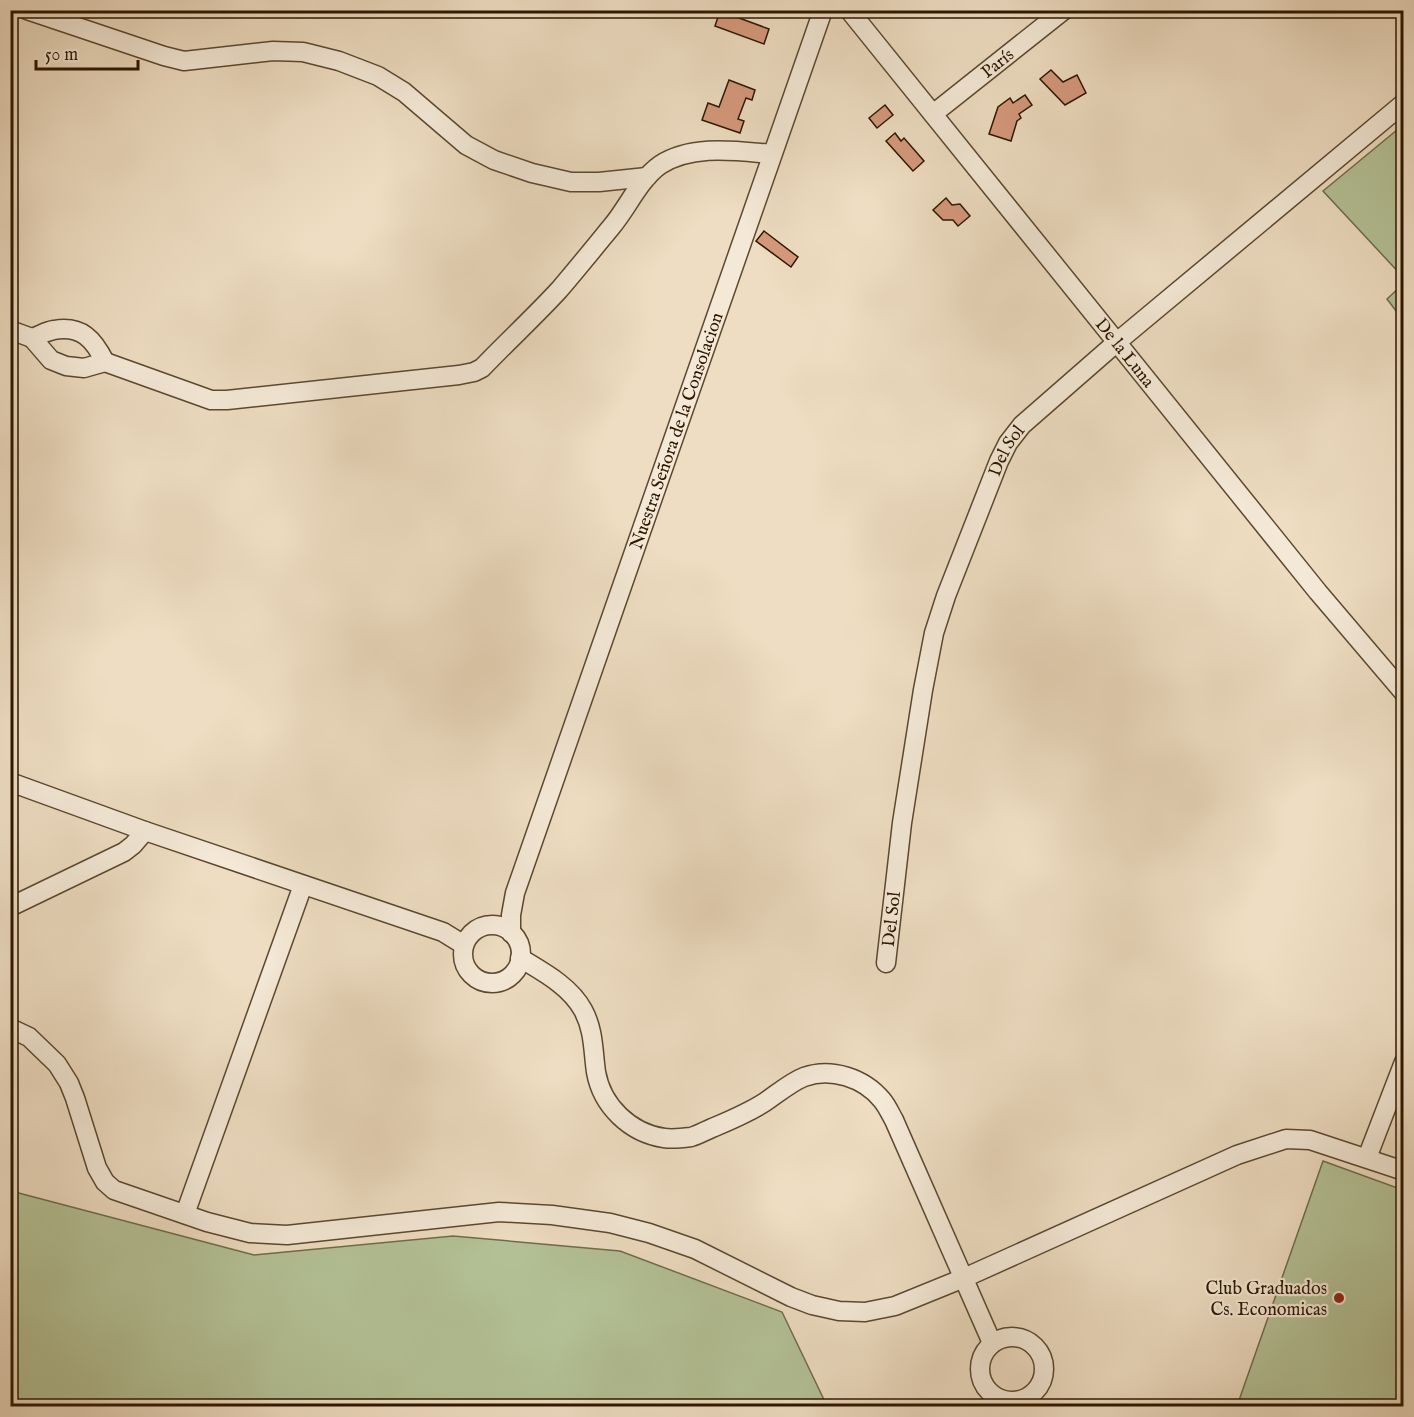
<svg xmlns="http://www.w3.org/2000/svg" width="1414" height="1417" font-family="'IM FELL English',serif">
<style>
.green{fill:#b4c297;stroke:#706c4c;stroke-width:1.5}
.building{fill:#d6997d;stroke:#2c1700;stroke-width:1.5}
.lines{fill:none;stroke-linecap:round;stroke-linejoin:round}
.minor-casing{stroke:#5c4830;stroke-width:21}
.minor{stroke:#f4e9d7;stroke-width:18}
.poi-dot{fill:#8f2418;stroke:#f4e9d7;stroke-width:2}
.labels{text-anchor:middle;stroke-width:4.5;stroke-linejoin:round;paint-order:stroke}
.street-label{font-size:18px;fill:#2c1700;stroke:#f4e9d7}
.poi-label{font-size:18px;fill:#2c1700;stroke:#f4e9d7;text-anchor:end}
</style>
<rect width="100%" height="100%" fill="#eeddc2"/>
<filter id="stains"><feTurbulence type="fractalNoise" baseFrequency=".00333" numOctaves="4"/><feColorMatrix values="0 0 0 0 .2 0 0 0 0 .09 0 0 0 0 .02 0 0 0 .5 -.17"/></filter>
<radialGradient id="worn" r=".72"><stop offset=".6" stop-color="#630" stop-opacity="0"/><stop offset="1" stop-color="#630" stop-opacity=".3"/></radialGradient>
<path class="green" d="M1403 125V277L1323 191Z
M1403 284V320L1387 299Z
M1323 1161 1403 1190V1406H1237Z
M11 1191 254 1255 453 1236 620 1251 782 1312 827 1406H11Z"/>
<path class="building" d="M720 11 769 29 764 44 715 26Z
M1051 70 1063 82 1077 75 1086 93 1065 105 1040 79Z
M729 80 755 90 752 100 746 98 738 119 744 121 740 133 702 120 708 103 719 107Z
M1025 95 1032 105 1019 114 1021 118 1017 121 1011 141 989 134 998 107 1010 98 1013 103Z
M885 105 893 115 877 128 869 118Z
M895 133 901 141 904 138 924 161 913 171 886 141Z
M946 198 952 205 960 204 970 216 958 226 953 220H943L933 210Z
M764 231 798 257 791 267 756 241Z"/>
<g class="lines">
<defs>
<g id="minor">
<path d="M27 10 164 56 184 61 273 51 303 52 339 61 378 76 404 92 466 145 494 160 532 173 571 182H599L647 177"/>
<path id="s1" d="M849 10 1318 592 1404 693"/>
<path id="s2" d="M933 114 1064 10"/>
<path d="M10 330 32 338 51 360 66 366 84 368 105 362 211 400H227L459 375 474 372 482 368C507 342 534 317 559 290 577 269 594 248 612 226 628 207 639 180 660 165 692 144 736 151 772 154"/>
<path d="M32 338C39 336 46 331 54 330 82 325 94 340 105 362"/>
<path d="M10 782 145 831 443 932 464 945"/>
<path d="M10 907 124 852 133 845 145 831"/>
<circle cx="492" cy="954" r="29"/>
<path id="s3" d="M511 933V915L515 893 823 10"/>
<path d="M520 958C543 972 570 986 583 1010 594 1030 593 1051 596 1072 602 1106 630 1133 664 1138 671 1139 683 1138 691 1137 698 1135 705 1131 712 1128 731 1120 748 1113 765 1102 777 1094 791 1082 804 1077 831 1067 864 1078 882 1100 887 1106 890 1113 894 1120L992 1343"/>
<path id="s4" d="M886 963 902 823 923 690 934 633 946 596 999 461 1008 443 1022 425 1117 342 1404 103"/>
<path d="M10 1028 29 1037 57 1064 69 1083 75 1098 97 1168 105 1182 114 1190 207 1222 250 1233 287 1235 499 1212 552 1215 610 1223 649 1233 695 1249 791 1297 812 1305 839 1311 865 1312 895 1306 964 1278 1237 1155 1286 1139 1310 1140 1404 1171"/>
<path d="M1367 1158 1404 1062"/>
<path d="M185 1214 303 885"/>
<circle cx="1012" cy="1369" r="32"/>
</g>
</defs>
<use href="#minor" class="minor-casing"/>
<use href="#minor" class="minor"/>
</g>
<circle class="poi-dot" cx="1339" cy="1298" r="6"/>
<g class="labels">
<g class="street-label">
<text dy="6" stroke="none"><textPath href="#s2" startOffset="82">París</textPath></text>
<text dy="6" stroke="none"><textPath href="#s1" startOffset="440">De la Luna</textPath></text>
<text dy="6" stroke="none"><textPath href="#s3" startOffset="530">Nuestra Señora de la Consolacion</textPath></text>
<text dy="6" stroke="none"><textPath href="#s4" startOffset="530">Del Sol</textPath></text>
<text dy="6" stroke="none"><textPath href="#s4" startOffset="44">Del Sol</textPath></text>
</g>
<g class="poi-label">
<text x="1327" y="1294">Club Graduados<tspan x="1327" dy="21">Cs. Economicas</tspan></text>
</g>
</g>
<rect width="1414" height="1417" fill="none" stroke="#eeddc2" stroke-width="36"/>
<rect x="12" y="12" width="1390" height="1393" fill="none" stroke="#2c1700" stroke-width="3"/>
<rect x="18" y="18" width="1378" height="1381" fill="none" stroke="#2c1700" stroke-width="1.5"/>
<path d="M36 60v9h102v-9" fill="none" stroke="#2c1700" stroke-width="3"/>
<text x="45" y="60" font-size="18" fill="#2c1700" stroke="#f4e9d7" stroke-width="4.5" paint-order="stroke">50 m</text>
<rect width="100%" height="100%" filter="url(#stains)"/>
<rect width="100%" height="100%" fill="url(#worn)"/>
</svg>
